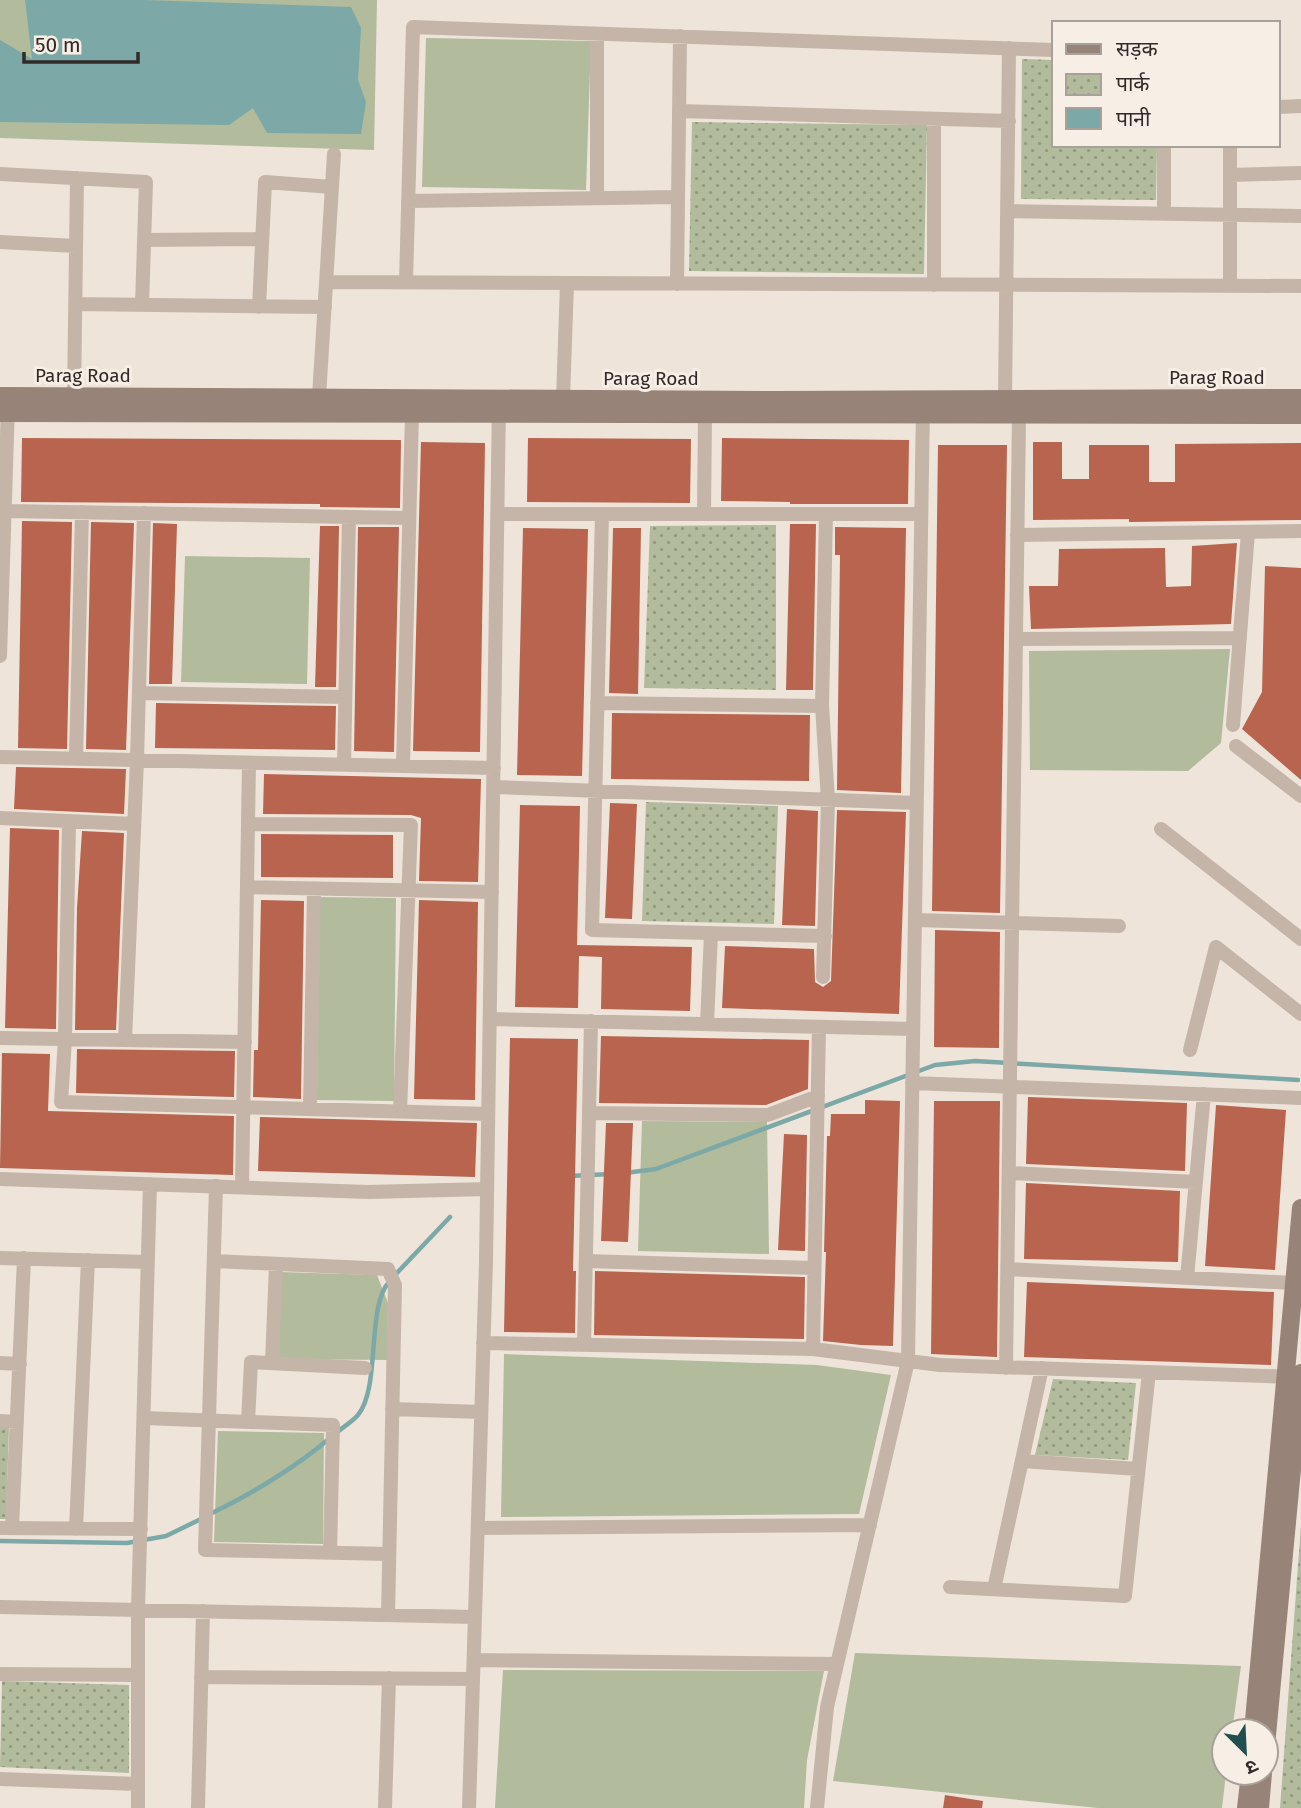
<svg xmlns="http://www.w3.org/2000/svg" width="1301" height="1808" font-family="'Fira Sans','Noto Sans Devanagari',sans-serif">
<style>
.grass{fill:#b2bb9c}
.park{fill:url(#park-dots)}
.water{fill:#7ca8a8}
.lines{fill:none;stroke-linecap:round;stroke-linejoin:round}
.stream{stroke:#7ca8a8;stroke-width:4.5}
.building{fill:#b8644e}
.street{stroke:#c5b4a8;stroke-width:14}
.secondary{stroke:#988379;stroke-width:18}
.labels{text-anchor:middle;stroke-width:6;stroke-linejoin:round;paint-order:stroke}
.street-label{font-size:19px;fill:#322a27;stroke:#f7eee6}
</style>
<defs>
<pattern id="park-dots" width="8" height="8" patternUnits="userSpaceOnUse" patternTransform="scale(1.75)"><rect width="8" height="8" fill="#b2bb9c"/><path d="M2 2h.1M6 6h.1" fill="none" stroke="#91987f" stroke-width="1.8" stroke-linecap="round"/></pattern>
</defs>
<rect width="100%" height="100%" fill="#eee4da"/>
<path class="grass" d="M0 0H377L374 150 0 138Z
M426 38 591 41 586 190 422 187Z
M185 556 310 558 307 684 181 682Z
M1230 649 1221 743 1188 771 1030 770 1029 651Z
M319 897 396 898 394 1101 317 1100Z
M642 1121 767 1122 769 1254 638 1251Z
M279 1272 377 1275 388 1303 387 1360 276 1359Z
M504 1354 817 1365 891 1375 859 1514 501 1517Z
M218 1431 324 1433 323 1544 214 1542Z
M855 1653 1241 1666 1232 1731H1224V1773H1226L1222 1808H1098L833 1781Z
M503 1670 824 1671 807 1760 804 1808H495Z"/>
<path class="park" d="M1022 59 1054 60V145H1157L1156 200 1021 199Z
M692 122 927 125 924 274 689 271Z
M776 525V690L644 688 650 526Z
M646 802 778 806 774 924 642 921Z
M1053 1379 1136 1383 1128 1460 1035 1455Z
M0 1426H9L6 1519H0Z
M1301 1525V1808H1280Z
M2 1681 129 1685V1773L0 1767Z"/>
<path class="water" d="M25 0H144L351 7 361 28 358 80 366 102 361 134 267 133 253 108 229 125 0 122V40L32 59Z"/>
<g class="lines">
<path class="stream" d="M625 1173 656 1169 935 1065 975 1061 1298 1080
M570 1176 610 1174
M395 1275 450 1217
M336 1433C343 1427 352 1422 358 1415 381 1387 366 1307 389 1282
M210 1514C250 1495 296 1467 330 1438
M0 1541 127 1543 166 1536 203 1518"/>
</g>
<path class="building" d="M22 438 401 440 400 508 320 507V504L21 502Z
M528 438 691 439 690 503 527 502Z
M722 438 909 440 908 504H790V502L721 501Z
M421 442 485 443 480 752 413 751Z
M1033 442H1062V479H1089V445H1149V482H1175V444L1301 443V520L1129 522V519L1033 520Z
M938 445H1007L1000 913 932 911Z
M22 521 72 522 67 749 18 748Z
M91 522 134 523 126 750 86 749Z
M153 523 177 524 172 684H149Z
M790 524H816L813 690H786Z
M320 526H339L336 687H315Z
M358 527H399L394 752 354 751Z
M835 527 906 528 901 793 837 790 840 555H835Z
M523 528 588 529 582 776 517 775Z
M613 528H641L638 694 609 693Z
M1237 543 1231 624 1031 629 1029 586H1058L1059 549 1165 548 1166 587 1191 586 1192 546Z
M1265 566 1301 568V780L1242 729 1262 692Z
M156 703 336 706 335 750 155 748Z
M612 713 810 715 809 781 611 779Z
M16 767 126 769 124 814 14 809Z
M264 774 481 779 478 882 419 881 421 818 411 815 263 814Z
M610 803 637 804 632 919 605 918Z
M520 805 580 806 577 945 692 947 690 1011 601 1009 602 957 579 956 578 1008 515 1007Z
M787 809 818 811 815 926 782 925Z
M837 810 906 812 899 1014 722 1008 725 946 814 949 815 982 823 987 831 981Z
M10 828 59 830 56 1029 5 1028Z
M82 831 124 833 116 1030H75L77 908Z
M261 834 393 835V878L261 877Z
M261 900 304 901 301 1099 253 1097 254 1050H258Z
M419 900 478 902 475 1100 414 1099Z
M935 930 1000 932 999 1048 934 1047Z
M601 1036 809 1040 808 1089 766 1105 599 1103Z
M510 1038 578 1039 573 1271H576L575 1333 504 1332Z
M77 1049 235 1051 234 1097 76 1093Z
M2 1053 50 1054 48 1111 234 1116 233 1175 0 1168Z
M1028 1097 1187 1103 1185 1171 1026 1164Z
M865 1100 900 1101 893 1346 861 1345 823 1341 826 1252H824L827 1136H830L831 1114H865Z
M934 1101H1000L997 1357 931 1354Z
M1216 1105 1286 1110 1275 1270 1205 1266Z
M260 1117 477 1123 475 1177 258 1171Z
M606 1123H633L628 1242 601 1241Z
M784 1134 807 1135 805 1251 778 1250Z
M1026 1183 1180 1191 1178 1262 1024 1259Z
M595 1271 805 1277 804 1339 594 1335Z
M1027 1282 1274 1292 1271 1365 1024 1357Z
M945 1795 983 1801 982 1808H943Z"/>
<g class="lines">
<path class="street" d="M1278 107 1301 106
M679 111 1009 121
M934 119V285
M1164 145V214
M0 174 146 182 142 305
M1230 175 1301 173
M597 198V34
M408 201 678 197
M1008 211 1301 216
M144 240 262 239
M0 242 76 246
M326 282 1301 286
M406 282 413 27 1054 50
M677 284 680 36
M1230 286V145
M75 304 325 307
M259 307 265 182 332 187
M74 396 77 178
M319 397 334 154
M563 399 567 283
M1005 399 1009 48
M5 511 409 518
M498 514H921
M602 514 592 930 825 936
M704 514 705 415
M1017 535 1301 531
M1016 639 1240 638
M0 656 8 405
M139 693 345 697
M597 703 822 706
M1233 725 1248 532
M1236 746 1301 796
M0 757 494 768
M76 759 82 512
M344 765 349 517
M403 766 412 414
M494 787 917 803
M0 818 134 824
M69 821 65 1039 61 1102 488 1114
M248 824 411 825 400 1111
M1161 829 1301 939
M247 887 492 892
M915 920 1119 926
M823 977 828 800 822 706 826 514
M490 1019 913 1029
M707 1024 711 933
M0 1038 245 1042
M125 1040 137 760 144 513
M1190 1050 1216 947 1301 1014
M912 1083 1301 1098
M310 1109 314 889
M589 1113 768 1115 818 1096
M1009 1173 1196 1182
M0 1179 368 1192 487 1189
M216 1186 205 1550 389 1554
M242 1187 249 763
M0 1258 148 1262
M214 1261 388 1269 395 1285 388 1615
M586 1261 814 1268
M1008 1269 1294 1283
M1187 1278 1204 1094
M483 1343 813 1349 940 1365 1296 1377
M584 1345 591 1021
M813 1349 819 1027
M0 1363 20 1364
M272 1363 276 1265
M1006 1368 1019 416
M392 1409 481 1412
M144 1418 333 1425 330 1553
M0 1421 17 1422
M248 1422 251 1362 365 1368
M1022 1461 1138 1469
M0 1528 141 1529
M12 1528 24 1258
M478 1528 870 1525
M76 1529 88 1260
M950 1587 1125 1596 1149 1372
M994 1589 1042 1368
M0 1607 475 1617
M474 1660 837 1664
M0 1674 138 1675
M201 1677 473 1679
M0 1779 138 1784
M138 1808V1610L150 1184
M198 1808 203 1611
M385 1808 389 1678
M469 1808 486 1262 499 403
M817 1808 827 1707 908 1361 923 405"/>
<path class="secondary" d="M0 396 775 400 1301 398
M0 413 1301 415
M1253 1731 1301 1208
M1266 1746 1301 1373
M1246 1808 1250 1773
M1260 1808 1263 1773"/>
</g>
<g class="labels">
<g class="street-label">
<text x="83" y="382">Parag Road</text>
<text x="1217" y="384">Parag Road</text>
<text x="651" y="385">Parag Road</text>
</g>
</g>
<rect x="1052" y="21" width="228" height="126" fill="#f7eee6" stroke="#a8a09a" stroke-width="2"/>
<rect x="1066" y="44" width="35" height="10" fill="#988379" stroke="#a8a09a" stroke-width="2"/>
<text x="1116" y="56" font-size="21" fill="#322a27">सड़क</text>
<rect x="1066" y="74" width="35" height="21" fill="url(#park-dots)" stroke="#a8a09a" stroke-width="2"/>
<text x="1116" y="91" font-size="21" fill="#322a27">पार्क</text>
<rect x="1066" y="108" width="35" height="21" fill="#7ca8a8" stroke="#a8a09a" stroke-width="2"/>
<text x="1116" y="126" font-size="21" fill="#322a27">पानी</text>
<g transform="translate(1245 1752) rotate(156)"><circle r="33" fill="#f7eee6" stroke="#a8a09a" stroke-width="2"/>
<path d="M0-5L12 26L0 18L-12 26Z" fill="#214e4f"/>
<text y="-10" font-size="19" font-weight="bold" text-anchor="middle" fill="#322a27">उ</text>
</g>
<path d="M24 52v10h114v-10" fill="none" stroke="#322a27" stroke-width="3.5"/>
<text x="35" y="52" font-size="21" fill="#322a27" stroke="#f7eee6" stroke-width="5" paint-order="stroke">50 m</text>
</svg>
